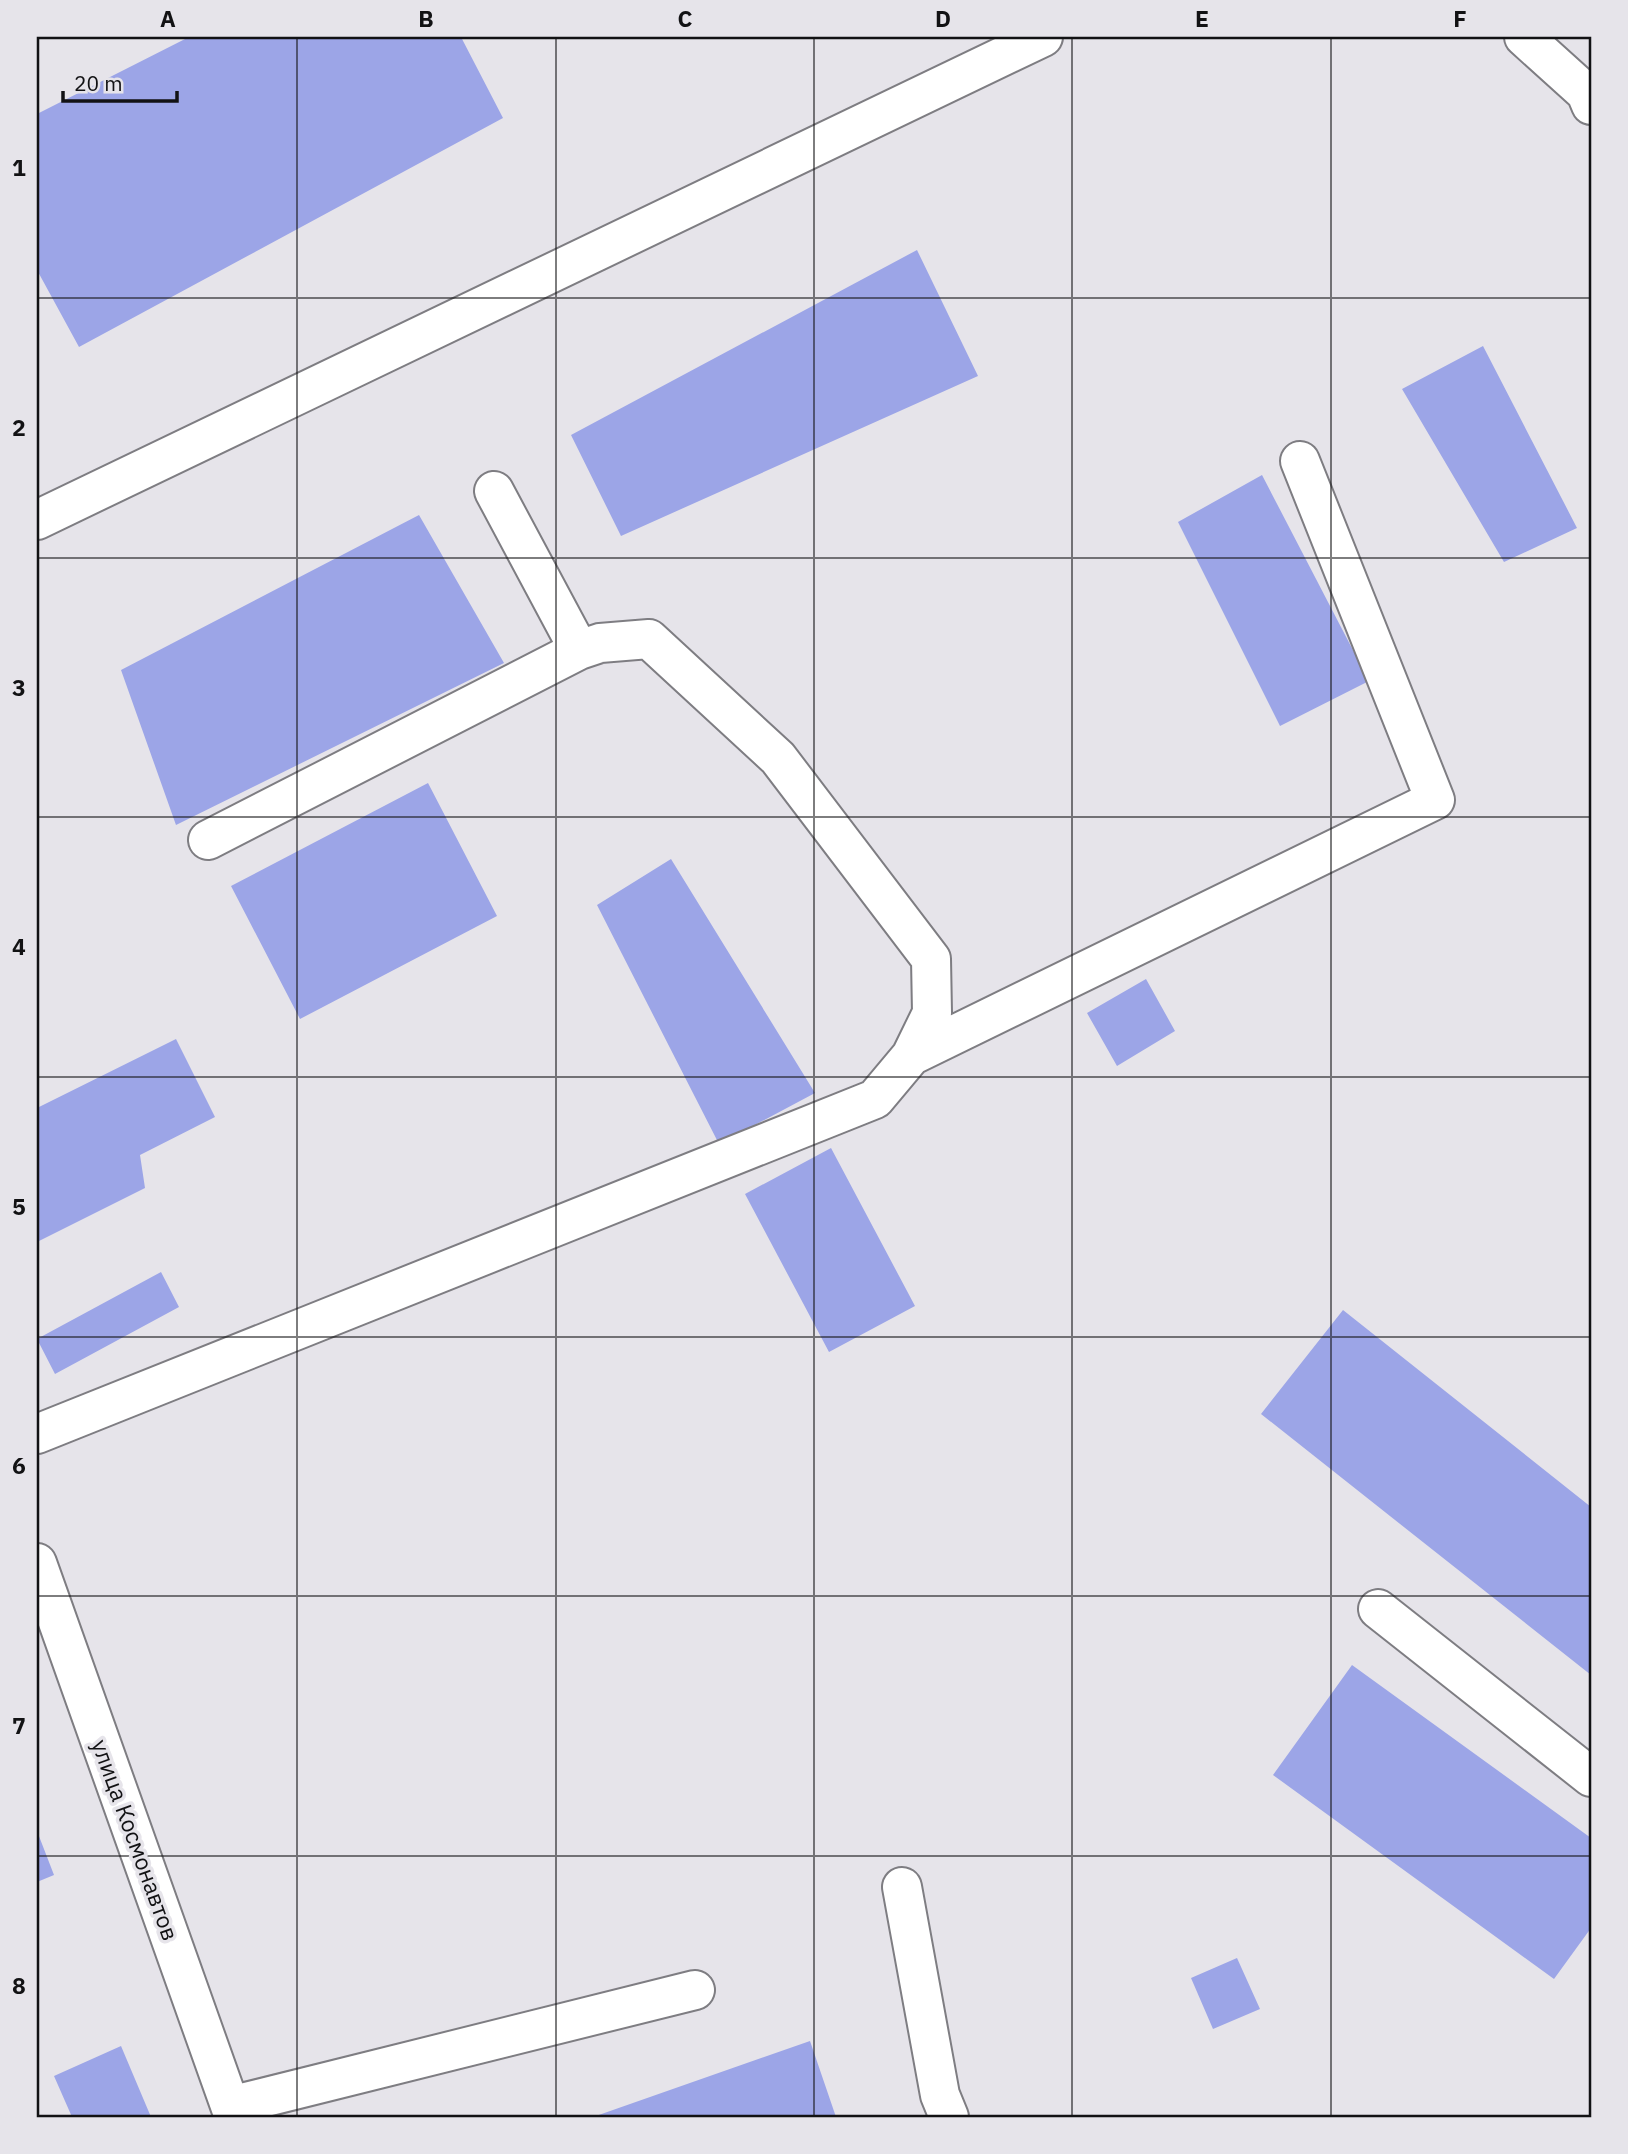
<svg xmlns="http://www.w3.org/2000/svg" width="1628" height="2154" font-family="'IBM Plex Sans',sans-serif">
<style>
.building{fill:#9ca5e7}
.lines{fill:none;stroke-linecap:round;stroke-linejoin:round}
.minor-casing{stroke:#7e7d82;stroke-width:42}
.minor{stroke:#fff;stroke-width:38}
.grid{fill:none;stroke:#121214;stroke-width:2;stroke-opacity:0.55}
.labels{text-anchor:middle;stroke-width:7;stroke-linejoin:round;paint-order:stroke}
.street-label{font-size:23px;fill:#121214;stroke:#e6e4ea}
.neatline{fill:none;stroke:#121214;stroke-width:2.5}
.grid-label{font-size:23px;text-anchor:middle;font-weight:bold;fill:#121214}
</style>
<rect width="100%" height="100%" fill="#e6e4ea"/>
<path class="building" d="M189 37H461L503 118 79 347 37 270V114Z
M917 250 978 376 621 536 571 435Z
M1483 346 1577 528 1504 562 1402 389Z
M1262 475 1369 681 1280 726 1178 522Z
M419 515 504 663 176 825 121 670Z
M428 783 497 916 300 1019 231 886Z
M671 859 815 1093 719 1144 597 905Z
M1146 979 1175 1031 1117 1066 1087 1013Z
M176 1039 215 1117 140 1155 145 1188 37 1242V1108Z
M831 1148 915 1306 829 1352 745 1194Z
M161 1272 179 1307 55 1374 37 1339Z
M1343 1310 1591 1507V1675L1261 1414Z
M1352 1665 1591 1838V1928L1554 1979 1273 1775Z
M37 1831 54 1875 37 1882Z
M1237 1958 1260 2009 1213 2029 1191 1978Z
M810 2041 836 2117H593Z
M121 2046 151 2117H72L54 2076Z"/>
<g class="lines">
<defs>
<path id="minor" d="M1524 37 1586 93 1591 105
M494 491 579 650
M37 520 1043 37
M911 1056 1435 800 1300 461
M37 1434 875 1099 911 1056 932 1013 931 959 778 758 649 639 600 643 579 650 208 840
M37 1563 234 2117
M1378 1609 1591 1777
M902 1887 940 2095 949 2117
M230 2106 695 1990"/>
</defs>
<use href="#minor" class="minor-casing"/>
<use href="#minor" class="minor"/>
</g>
<path class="grid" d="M297 37V2117M556 37V2117M814 37V2117M1072 37V2117M1331 37V2117M37 298H1591M37 558H1591M37 817H1591M37 1077H1591M37 1337H1591M37 1596H1591M37 1856H1591"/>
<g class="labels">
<g class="street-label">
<text transform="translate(135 1840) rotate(70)" y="8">улица Космонавтов</text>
</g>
</g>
<rect width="1628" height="2154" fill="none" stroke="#e6e4ea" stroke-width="77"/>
<path d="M63 91v10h114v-10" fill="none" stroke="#121214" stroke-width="3.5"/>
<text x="74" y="91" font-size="21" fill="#121214" stroke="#e6e4ea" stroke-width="5" paint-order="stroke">20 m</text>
<rect x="38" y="38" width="1552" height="2078" class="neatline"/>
<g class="grid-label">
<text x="168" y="27">A</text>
<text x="426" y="27">B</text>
<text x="685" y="27">C</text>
<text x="943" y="27">D</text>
<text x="1202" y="27">E</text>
<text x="1460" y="27">F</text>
<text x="19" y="176">1</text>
<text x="19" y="436">2</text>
<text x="19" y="696">3</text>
<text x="19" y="955">4</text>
<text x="19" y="1215">5</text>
<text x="19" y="1474">6</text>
<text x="19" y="1734">7</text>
<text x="19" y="1994">8</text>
</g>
</svg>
